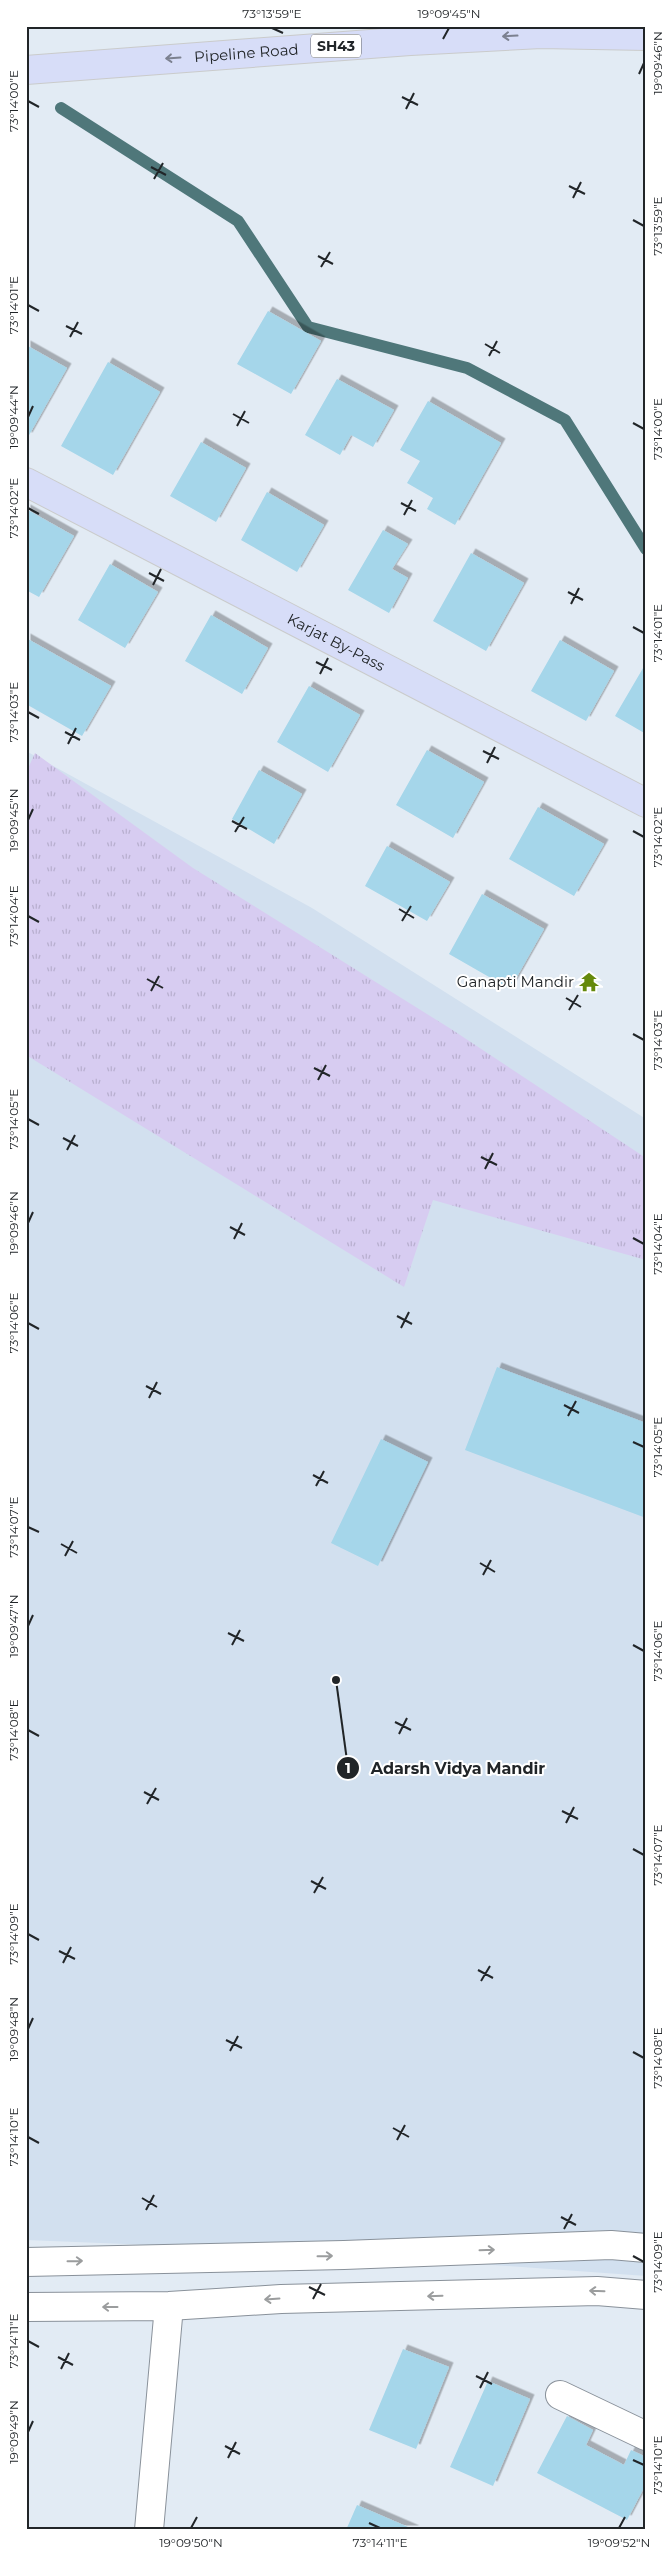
<svg xmlns="http://www.w3.org/2000/svg" width="672" height="2556" font-family="Montserrat,sans-serif">
<style>
.built{fill:#d2e0ef}
.park{fill:url(#park-tufts)}
.lines{fill:none;stroke-linecap:round;stroke-linejoin:round}
.stream{stroke:#4f777a;stroke-width:12}
.building{fill:#a5d6ea;filter:url(#shadow)}
.minor-casing{stroke:#89919a;stroke-width:30}
.major-casing{stroke:#cacbcb;stroke-width:30}
.minor{stroke:#fff;stroke-width:28}
.major{stroke:#d7ddf8;stroke-width:28}
.oneway{stroke:#7c8190}
.oneway2{stroke:#9b9d9e}
.ticks{fill:none;stroke:#212528;stroke-width:2}
.labels{text-anchor:middle;stroke-width:4;stroke-linejoin:round;paint-order:stroke}
.shield{fill:#fff;stroke:#646668;stroke-width:1}
.shield-label{font-size:14px;font-weight:bold;fill:#212528}
.street-label{font-size:15px;fill:#212528;stroke:#fff}
.poi-label{font-size:15px;fill:#212528;stroke:#fff;text-anchor:end}
.leader{fill:none;stroke:#212528;stroke-width:2}
.callout-dot{fill:#212528;stroke:#fff;stroke-width:2}
.mark-label{font-size:15px;text-anchor:middle;font-weight:bold;fill:#fff}
.callout-label{font-size:16px;text-anchor:middle;font-weight:bold;fill:#212528;stroke:#fff;stroke-width:4;stroke-linejoin:round;paint-order:stroke}
.neatline{fill:none;stroke:#212528;stroke-width:2}
.ticks-label{font-size:12px;text-anchor:middle;fill:#212528}
</style>
<defs>
<pattern id="park-tufts" width="24" height="20" patternUnits="userSpaceOnUse" patternTransform="scale(1.25)"><rect width="24" height="20" fill="#d7ccf1"/><path d="M3 7l-1-3M5 7V3M7 7l1-3M15 17l-1-3M17 17v-4M19 17l1-3" fill="none" stroke="#b8afcf"/></pattern>
<filter id="shadow"><feDropShadow dx="4.5" dy="-4.5" stdDeviation="0" flood-color="#0004"/></filter>
</defs>
<rect width="100%" height="100%" fill="#e2ebf4"/>
<path class="built" d="M26 751 312 908 646 1119V2276L297 2251 26 2240Z"/>
<path class="park" d="M35 753 193 868 451 1029 646 1158V1260L433 1200 404 1287 26 1055V773Z"/>
<g class="lines">
<path class="stream" d="M61 108 238 221 308 327 467 368 565 420 646 549"/>
</g>
<path class="building" d="M268 311 321 341 291 394 237 364Z
M26 345 67 368 28 437 26 436Z
M108 362 160 392 113 475 61 446Z
M337 379 394 410 373 447 351 435 340 455 305 435Z
M428 401 501 443 455 525 427 509 433 498 407 483 420 461 400 450Z
M201 442 246 468 216 522 170 496Z
M267 492 324 525 297 572 241 540Z
M26 509 74 536 39 597 26 590Z
M383 530 408 544 392 569 408 578 389 613 348 590Z
M471 553 524 583 486 651 433 621Z
M110 564 158 592 125 648 78 620Z
M211 615 268 648 242 694 185 661Z
M26 638 111 686 82 736 26 704Z
M560 640 614 671 586 721 531 691Z
M646 663V734L615 716Z
M309 686 360 715 328 772 277 742Z
M427 750 484 782 453 838 396 805Z
M259 770 302 794 274 844 232 819Z
M538 807 604 844 574 896 509 859Z
M387 846 450 882 427 921 365 886Z
M482 894 544 929 510 989 449 954Z
M497 1367 646 1423V1518L465 1450Z
M381 1439 428 1462 378 1566 331 1543Z
M403 2349 449 2367 416 2449 369 2430Z
M488 2381 530 2399 493 2486 450 2467Z
M567 2416 593 2430 586 2445 624 2465 631 2450 646 2457V2484L627 2520 537 2473Z
M357 2505 415 2530H346Z"/>
<g class="lines">
<defs>
<path id="minor" d="M26 2262 344 2255 611 2245 646 2248
M26 2307 169 2306 281 2299 597 2291 646 2295
M560 2395 646 2436
M149 2530 169 2306"/>
<g id="major">
<path id="s1" d="M26 70 410 41 541 34 646 36"/>
<path id="s2" d="M26 482 646 803"/>
</g>
</defs>
<use href="#minor" class="minor-casing"/>
<use href="#major" class="major-casing"/>
<use href="#minor" class="minor"/>
<use href="#major" class="major"/>
</g>
<defs><path id="oneway-shaft" d="M-6 0H5M1.5-3L5.5 0L1.5 3" fill="none" stroke-width="1.6" stroke-linecap="round" stroke-linejoin="round" transform="scale(1.25)"/></defs>
<g class="oneway">
<use href="#oneway-shaft" transform="translate(510 36) rotate(177)"/>
<use href="#oneway-shaft" transform="translate(173 58) rotate(176)"/>
</g>
<g class="oneway2">
<use href="#oneway-shaft" transform="translate(487 2250) rotate(-2)"/>
<use href="#oneway-shaft" transform="translate(325 2256) rotate(-1)"/>
<use href="#oneway-shaft" transform="translate(75 2261) rotate(-1)"/>
<use href="#oneway-shaft" transform="translate(597 2291) rotate(-178)"/>
<use href="#oneway-shaft" transform="translate(435 2296) rotate(178)"/>
<use href="#oneway-shaft" transform="translate(272 2299) rotate(176)"/>
<use href="#oneway-shaft" transform="translate(110 2307) rotate(180)"/>
</g>
<path class="ticks" d="M272 28 283 33M443 39 449 28M639 74 644 63M402 97 418 105M28 101 39 107M406 109 414 93M151 167 166 175M154 179 163 163M569 186 585 194M573 198 581 182M633 220 644 226M318 256 333 264M321 267 330 252M28 305 39 311M66 326 82 334M70 337 78 322M485 344 500 353M489 356 497 341M233 414 249 423M28 417 33 406M633 423 644 429M237 426 245 411M401 503 416 511M28 508 39 514M404 515 412 500M149 573 164 581M153 585 161 569M568 592 583 600M571 604 579 588M633 627 644 633M316 662 332 670M320 674 328 658M28 712 39 718M65 732 80 740M68 744 76 728M483 751 499 759M487 763 495 747M28 820 33 809M232 821 247 829M633 831 644 837M235 832 244 817M399 909 414 918M28 916 39 922M402 921 411 906M147 979 163 988M151 991 159 976M566 998 581 1007M569 1010 578 995M633 1034 644 1040M314 1068 330 1076M318 1080 326 1065M28 1119 39 1125M63 1138 78 1146M67 1150 75 1135M481 1157 497 1165M485 1169 493 1153M28 1223 33 1212M230 1227 245 1235M633 1238 644 1244M234 1239 242 1223M397 1316 412 1324M28 1323 39 1329M401 1328 409 1312M146 1386 161 1394M149 1398 157 1382M564 1405 579 1413M568 1416 576 1401M633 1442 644 1447M313 1475 328 1483M316 1486 324 1471M28 1527 39 1532M61 1544 77 1553M65 1556 73 1541M480 1563 495 1572M483 1575 491 1560M28 1626 33 1615M228 1633 244 1641M232 1645 240 1630M633 1645 644 1651M395 1722 411 1730M28 1730 39 1736M399 1734 407 1718M144 1792 159 1800M147 1804 156 1788M562 1811 578 1819M566 1823 574 1807M633 1849 644 1855M311 1881 326 1889M314 1893 323 1877M28 1934 39 1940M59 1951 75 1959M63 1963 71 1947M478 1970 493 1978M481 1981 490 1966M28 2029 33 2018M226 2040 242 2048M230 2051 238 2036M633 2052 644 2058M393 2128 409 2137M28 2137 39 2143M397 2140 405 2125M142 2198 157 2207M146 2210 154 2195M561 2217 576 2225M564 2229 572 2214M633 2256 644 2262M309 2287 325 2295M313 2299 321 2284M28 2341 39 2347M58 2357 73 2365M61 2369 69 2353M476 2376 492 2384M480 2388 488 2372M28 2432 33 2421M225 2446 240 2454M228 2458 236 2442M633 2460 644 2465M369 2523 380 2528M191 2528 197 2517M619 2528 625 2517"/>
<defs>
<symbol id="temple-bare" viewBox="-9 -9 18 18"><path d="M0-6L5-2H3V0L6.5 2.5H4V6H1.5V3h-3V6H-4V2.5H-6.5L-3 0V-2H-5Z" fill="#65890c" stroke="#fff" stroke-width="2.5" paint-order="stroke"/></symbol>
</defs>
<g fill-rule="evenodd">
<use href="#temple-bare" x="575" y="968" width="28" height="28"/>
</g>
<g class="labels">
<rect class="shield" x="311" y="34.5" width="50" height="23" rx="4"/>
<g class="shield-label">
<text x="336" y="51">SH43</text>
</g>
<g class="street-label">
<text dy="5" stroke="none"><textPath href="#s1" startOffset="221">Pipeline Road</textPath></text>
<text dy="5" stroke="none"><textPath href="#s2" startOffset="349">Karjat By-Pass</textPath></text>
</g>
<g class="poi-label">
<text x="574" y="987">Ganapti Mandir</text>
</g>
</g>
<path class="leader" d="M336 1680L348 1768"/>
<g class="callout-dot">
<circle cx="336" cy="1680" r="5"/>
<circle cx="348" cy="1768" r="12"/>
</g>
<g class="mark-label">
<text x="348" y="1773">1</text>
</g>
<g class="callout-label">
<text x="458" y="1774">Adarsh Vidya Mandir</text>
</g>
<rect width="672" height="2556" fill="none" stroke="#ffffff" stroke-width="55"/>
<rect x="28" y="28" width="616" height="2500" class="neatline"/>
<g class="ticks-label">
<text x="272" y="18">73°13'59"E</text>
<text x="449" y="18">19°09'45"N</text>
<text transform="translate(658 63) rotate(-90)" y="4">19°09'46"N</text>
<text transform="translate(14 101) rotate(-90)" y="4">73°14'00"E</text>
<text transform="translate(658 226) rotate(-90)" y="4">73°13'59"E</text>
<text transform="translate(14 305) rotate(-90)" y="4">73°14'01"E</text>
<text transform="translate(14 417) rotate(-90)" y="4">19°09'44"N</text>
<text transform="translate(658 429) rotate(-90)" y="4">73°14'00"E</text>
<text transform="translate(14 508) rotate(-90)" y="4">73°14'02"E</text>
<text transform="translate(658 633) rotate(-90)" y="4">73°14'01"E</text>
<text transform="translate(14 712) rotate(-90)" y="4">73°14'03"E</text>
<text transform="translate(14 820) rotate(-90)" y="4">19°09'45"N</text>
<text transform="translate(658 837) rotate(-90)" y="4">73°14'02"E</text>
<text transform="translate(14 916) rotate(-90)" y="4">73°14'04"E</text>
<text transform="translate(658 1040) rotate(-90)" y="4">73°14'03"E</text>
<text transform="translate(14 1119) rotate(-90)" y="4">73°14'05"E</text>
<text transform="translate(14 1223) rotate(-90)" y="4">19°09'46"N</text>
<text transform="translate(658 1244) rotate(-90)" y="4">73°14'04"E</text>
<text transform="translate(14 1323) rotate(-90)" y="4">73°14'06"E</text>
<text transform="translate(658 1447) rotate(-90)" y="4">73°14'05"E</text>
<text transform="translate(14 1527) rotate(-90)" y="4">73°14'07"E</text>
<text transform="translate(14 1626) rotate(-90)" y="4">19°09'47"N</text>
<text transform="translate(658 1651) rotate(-90)" y="4">73°14'06"E</text>
<text transform="translate(14 1730) rotate(-90)" y="4">73°14'08"E</text>
<text transform="translate(658 1855) rotate(-90)" y="4">73°14'07"E</text>
<text transform="translate(14 1934) rotate(-90)" y="4">73°14'09"E</text>
<text transform="translate(14 2029) rotate(-90)" y="4">19°09'48"N</text>
<text transform="translate(658 2058) rotate(-90)" y="4">73°14'08"E</text>
<text transform="translate(14 2137) rotate(-90)" y="4">73°14'10"E</text>
<text transform="translate(658 2262) rotate(-90)" y="4">73°14'09"E</text>
<text transform="translate(14 2341) rotate(-90)" y="4">73°14'11"E</text>
<text transform="translate(14 2432) rotate(-90)" y="4">19°09'49"N</text>
<text transform="translate(658 2465) rotate(-90)" y="4">73°14'10"E</text>
<text x="191" y="2547">19°09'50"N</text>
<text x="380" y="2547">73°14'11"E</text>
<text x="619" y="2547">19°09'52"N</text>
</g>
</svg>
